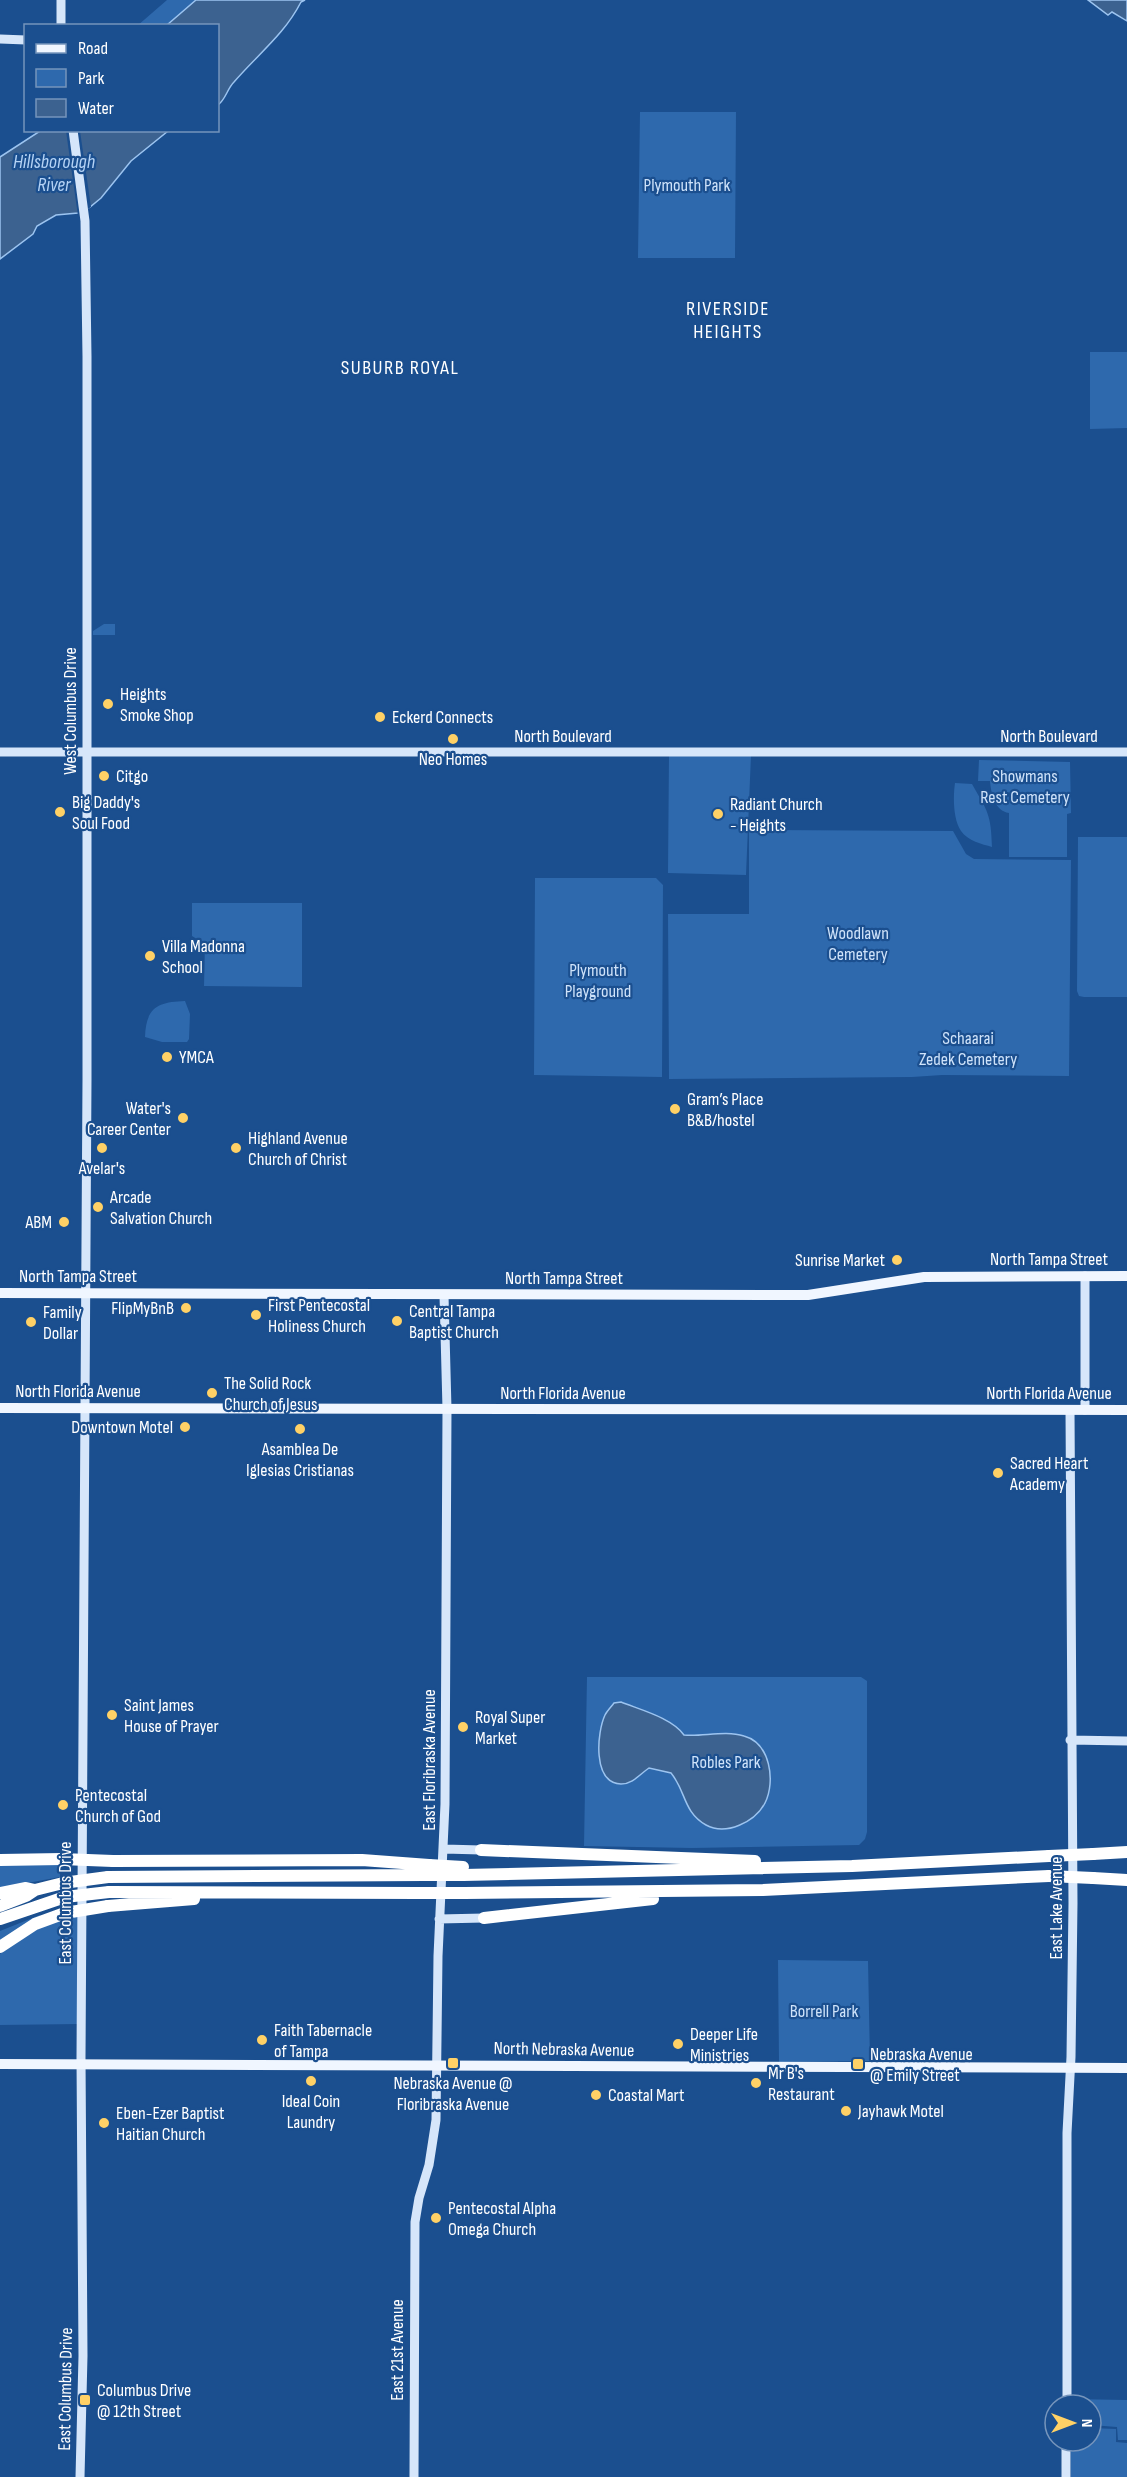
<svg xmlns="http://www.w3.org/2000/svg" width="1127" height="2477" font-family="'Sofia Sans Condensed',sans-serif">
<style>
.green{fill:#2e69ad}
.water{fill:#3c6290;stroke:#9cc4f0;stroke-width:1.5}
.pier{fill:#1b4f8f}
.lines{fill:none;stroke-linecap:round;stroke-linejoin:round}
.secondary{stroke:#d6e6fa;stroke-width:9}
.primary{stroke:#f0f6ff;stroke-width:10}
.highway{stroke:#fff;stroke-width:12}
.highway-bridge{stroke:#fff;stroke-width:12}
.poi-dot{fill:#ffd166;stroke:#1b4f8f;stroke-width:2}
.labels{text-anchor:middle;stroke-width:4.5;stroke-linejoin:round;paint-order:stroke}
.park-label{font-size:18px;fill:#cfe3fa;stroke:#1b4f8f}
.poi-label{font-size:18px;fill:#fff;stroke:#1b4f8f;text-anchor:start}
.street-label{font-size:18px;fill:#fff;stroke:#1b4f8f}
.water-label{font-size:20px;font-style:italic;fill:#b5d3f5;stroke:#1b4f8f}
.neighbourhood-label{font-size:20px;letter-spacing:1.5px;fill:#fff;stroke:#1b4f8f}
</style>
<rect width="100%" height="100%" fill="#1b4f8f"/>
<path class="green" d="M167 0H196L167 25 137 26Z
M640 112H736L735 258H638Z
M1090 352H1127V428L1090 429Z
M104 624H115V635H93V631Z
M669 754 751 755 746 875 668 873Z
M979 760 1070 762 1071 813 1067 814V857H1009V813C995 811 991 794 990 781H978Z
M955 783 972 784C988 812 991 814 992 847 982 844 968 841 961 831 953 819 953 797 955 783Z
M749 830 953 831 966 854 974 859 1071 860 1069 1076 942 1075 912 1077 669 1079 668 914H749Z
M1078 837H1127V997H1084L1079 996 1077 991Z
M535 878H656L663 885 662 1077 534 1075Z
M192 903H302V987L204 986 205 944 192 936Z
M185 1001 190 1014 189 1039 187 1042H162L145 1037C146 1007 158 1002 185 1001Z
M587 1677H861L867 1681V1832L865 1839 859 1845 692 1848 584 1846Z
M60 1864V1877L0 1888V1865Z
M40 1915 41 1917 0 1942V1931Z
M79 1916V2024L0 2025V1954C22 1934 50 1921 79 1916Z
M778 1960 868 1961 870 2061 779 2062Z
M1070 2399 1127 2400V2440H1118L1117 2427 1091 2425V2405H1070Z
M1091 2428 1116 2429V2442L1127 2443V2477H1071V2441H1091Z"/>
<path class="water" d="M196 0H305L301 2C284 35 258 54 234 82 227 89 226 99 218 105V26L167 25Z
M1088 0H1127V21L1112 12 1108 15Z
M40 131H168L131 161 101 198 90 207 78 213 56 215 37 226 33 234 0 259V157Z
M621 1702C641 1710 672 1718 684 1735 702 1737 725 1730 744 1736 770 1743 776 1781 765 1803 755 1822 726 1836 706 1825 683 1812 686 1791 671 1773L649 1768C640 1774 633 1784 621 1784 592 1783 597 1732 605 1715 607 1711 611 1707 614 1703Z"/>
<path class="pier" d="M66 131H80L91 207 78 216Z"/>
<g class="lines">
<path class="secondary" d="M61 0V26
M0 39 26 40
M73 130 85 221 87 356V1079L81 2058 83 2356 80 2477
M0 752H1127
M1085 1276V1410
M1070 1740 1127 1741
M444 1849 481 1850
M439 1919 484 1918
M1067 2405V2133L1071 2057 1073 1903 1070 1410
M414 2477 415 2222 419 2198 429 2165 436 2120 438 1956 445 1804 447 1409 444 1295
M1066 2477V2441"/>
<path class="primary" d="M0 1293 808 1295 924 1277 1127 1276
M0 1408 1127 1410
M0 2064 1127 2068"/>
<path class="highway" d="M481 1850 755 1861
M1093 1854 1127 1852
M0 1860 62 1859
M113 1861 362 1860 429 1865
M463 1875 852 1866 1049 1856
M108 1877 424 1875
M1093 1878 1127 1880
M109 1892 419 1893
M0 1893 26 1888 35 1890
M465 1893 763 1890 1049 1876
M0 1906 26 1896 35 1890 63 1883
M108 1906 194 1899
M484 1918 653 1899
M0 1919 65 1897
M0 1947 35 1924 65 1913"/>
<path class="highway-bridge" d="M1049 1856 1093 1854
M62 1859 113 1861
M429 1865 463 1867
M424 1875H463
M1049 1876 1093 1878
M63 1883 108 1877
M419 1893H465
M65 1897 109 1892
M65 1913 108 1906"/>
</g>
<g class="poi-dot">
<circle cx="108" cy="704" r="6"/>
<circle cx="380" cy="717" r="6"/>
<circle cx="453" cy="739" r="6"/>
<circle cx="104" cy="776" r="6"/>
<circle cx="60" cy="812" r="6"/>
<circle cx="718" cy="814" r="6"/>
<circle cx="150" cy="956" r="6"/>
<circle cx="167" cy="1057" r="6"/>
<circle cx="675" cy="1109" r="6"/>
<circle cx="183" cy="1118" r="6"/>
<circle cx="102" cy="1148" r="6"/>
<circle cx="236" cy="1148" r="6"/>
<circle cx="98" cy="1207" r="6"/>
<circle cx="64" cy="1222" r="6"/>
<circle cx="897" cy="1260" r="6"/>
<circle cx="186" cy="1308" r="6"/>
<circle cx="256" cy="1315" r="6"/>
<circle cx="397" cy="1321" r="6"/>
<circle cx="31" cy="1322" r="6"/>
<circle cx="212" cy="1393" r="6"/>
<circle cx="185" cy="1427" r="6"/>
<circle cx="300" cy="1429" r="6"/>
<circle cx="998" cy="1473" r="6"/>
<circle cx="112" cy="1715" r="6"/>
<circle cx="463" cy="1727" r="6"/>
<circle cx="63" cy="1805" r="6"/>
<circle cx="262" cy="2040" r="6"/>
<circle cx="678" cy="2044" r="6"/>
<rect x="447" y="2057" width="12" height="12" rx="3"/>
<rect x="852" y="2058" width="12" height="12" rx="3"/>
<circle cx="311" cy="2081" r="6"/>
<circle cx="756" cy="2083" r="6"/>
<circle cx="596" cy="2095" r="6"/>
<circle cx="846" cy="2111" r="6"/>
<circle cx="104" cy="2123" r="6"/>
<circle cx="436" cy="2218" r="6"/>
<rect x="79" y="2394" width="12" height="12" rx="3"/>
</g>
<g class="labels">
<g class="park-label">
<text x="687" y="191">Plymouth Park</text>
<text x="1025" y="782">Showmans<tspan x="1025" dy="21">Rest Cemetery</tspan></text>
<text x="858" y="939">Woodlawn<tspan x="858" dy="21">Cemetery</tspan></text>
<text x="598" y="976">Plymouth<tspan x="598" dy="21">Playground</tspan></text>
<text x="968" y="1044">Schaarai<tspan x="968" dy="21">Zedek Cemetery</tspan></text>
<text x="726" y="1768">Robles Park</text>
<text x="824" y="2017">Borrell Park</text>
</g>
<g class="poi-label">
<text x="120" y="700">Heights<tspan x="120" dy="21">Smoke Shop</tspan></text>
<text x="392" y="723">Eckerd Connects</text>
<text x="453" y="765" text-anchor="middle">Neo Homes</text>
<text x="116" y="782">Citgo</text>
<text x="72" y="808">Big Daddy's<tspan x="72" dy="21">Soul Food</tspan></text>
<text x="730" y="810">Radiant Church<tspan x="730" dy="21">- Heights</tspan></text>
<text x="162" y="952">Villa Madonna<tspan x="162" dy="21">School</tspan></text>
<text x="179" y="1063">YMCA</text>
<text x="687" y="1105">Gram’s Place<tspan x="687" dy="21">B&amp;B/hostel</tspan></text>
<text x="171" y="1114" text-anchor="end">Water's<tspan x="171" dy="21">Career Center</tspan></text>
<text x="248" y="1144">Highland Avenue<tspan x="248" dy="21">Church of Christ</tspan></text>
<text x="102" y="1174" text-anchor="middle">Avelar's</text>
<text x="110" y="1203">Arcade<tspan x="110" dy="21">Salvation Church</tspan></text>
<text x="52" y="1228" text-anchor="end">ABM</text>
<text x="885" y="1266" text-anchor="end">Sunrise Market</text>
<text x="268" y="1311">First Pentecostal<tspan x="268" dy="21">Holiness Church</tspan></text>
<text x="174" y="1314" text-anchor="end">FlipMyBnB</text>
<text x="409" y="1317">Central Tampa<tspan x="409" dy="21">Baptist Church</tspan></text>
<text x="43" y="1318">Family<tspan x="43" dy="21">Dollar</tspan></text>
<text x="224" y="1389">The Solid Rock<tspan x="224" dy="21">Church of Jesus</tspan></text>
<text x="173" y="1433" text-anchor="end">Downtown Motel</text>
<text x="300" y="1455" text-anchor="middle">Asamblea De<tspan x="300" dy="21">Iglesias Cristianas</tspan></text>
<text x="1010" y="1469">Sacred Heart<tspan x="1010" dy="21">Academy</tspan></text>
<text x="124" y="1711">Saint James<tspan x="124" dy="21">House of Prayer</tspan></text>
<text x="475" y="1723">Royal Super<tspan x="475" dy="21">Market</tspan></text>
<text x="75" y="1801">Pentecostal<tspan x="75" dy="21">Church of God</tspan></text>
<text x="274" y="2036">Faith Tabernacle<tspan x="274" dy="21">of Tampa</tspan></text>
<text x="690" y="2040">Deeper Life<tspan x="690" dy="21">Ministries</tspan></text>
<text x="870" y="2060">Nebraska Avenue<tspan x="870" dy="21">@ Emily Street</tspan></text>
<text x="768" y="2079">Mr B's<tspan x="768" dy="21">Restaurant</tspan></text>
<text x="453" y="2089" text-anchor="middle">Nebraska Avenue @<tspan x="453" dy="21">Floribraska Avenue</tspan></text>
<text x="608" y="2101">Coastal Mart</text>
<text x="311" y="2107" text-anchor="middle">Ideal Coin<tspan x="311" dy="21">Laundry</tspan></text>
<text x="858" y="2117">Jayhawk Motel</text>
<text x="116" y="2119">Eben-Ezer Baptist<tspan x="116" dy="21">Haitian Church</tspan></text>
<text x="448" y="2214">Pentecostal Alpha<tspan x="448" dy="21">Omega Church</tspan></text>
<text x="97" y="2396">Columbus Drive<tspan x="97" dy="21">@ 12th Street</tspan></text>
</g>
<g class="street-label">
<text transform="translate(70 711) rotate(-90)" y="6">West Columbus Drive</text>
<text x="563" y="742">North Boulevard</text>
<text x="1049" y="742">North Boulevard</text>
<text x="1049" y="1265">North Tampa Street</text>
<text x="78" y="1282">North Tampa Street</text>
<text x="564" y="1284">North Tampa Street</text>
<text x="78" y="1397">North Florida Avenue</text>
<text x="563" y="1399">North Florida Avenue</text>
<text x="1049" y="1399">North Florida Avenue</text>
<text transform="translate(429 1760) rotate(-90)" y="6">East Floribraska Avenue</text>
<text transform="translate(65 1903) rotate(-90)" y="6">East Columbus Drive</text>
<text transform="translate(1056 1908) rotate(-90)" y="6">East Lake Avenue</text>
<text transform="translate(564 2049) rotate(1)" y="6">North Nebraska Avenue</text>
<text transform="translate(397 2350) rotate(-90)" y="6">East 21st Avenue</text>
<text transform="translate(65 2389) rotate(-89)" y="6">East Columbus Drive</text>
</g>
<g class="water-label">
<text x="54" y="168">Hillsborough<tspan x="54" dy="23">River</tspan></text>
</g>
<g class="neighbourhood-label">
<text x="728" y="315">RIVERSIDE<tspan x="728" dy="23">HEIGHTS</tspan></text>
<text x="400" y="374">SUBURB ROYAL</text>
</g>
</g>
<rect x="24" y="24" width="195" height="108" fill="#1b4f8f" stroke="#7695bc" stroke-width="1.5"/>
<rect x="36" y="44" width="30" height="9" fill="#f0f6ff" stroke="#7695bc" stroke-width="1.5"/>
<text x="78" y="54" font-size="18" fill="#ffffff">Road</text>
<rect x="36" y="69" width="30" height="18" fill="#2e69ad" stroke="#7695bc" stroke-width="1.5"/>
<text x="78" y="84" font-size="18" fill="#ffffff">Park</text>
<rect x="36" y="99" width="30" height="18" fill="#3c6290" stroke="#7695bc" stroke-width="1.5"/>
<text x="78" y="114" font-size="18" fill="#ffffff">Water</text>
<g transform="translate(1073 2423) rotate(90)"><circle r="28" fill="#1b4f8f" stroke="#7695bc" stroke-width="1.5"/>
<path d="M0-4.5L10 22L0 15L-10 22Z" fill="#ffd166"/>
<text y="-9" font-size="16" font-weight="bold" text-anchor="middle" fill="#ffffff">N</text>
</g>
</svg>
